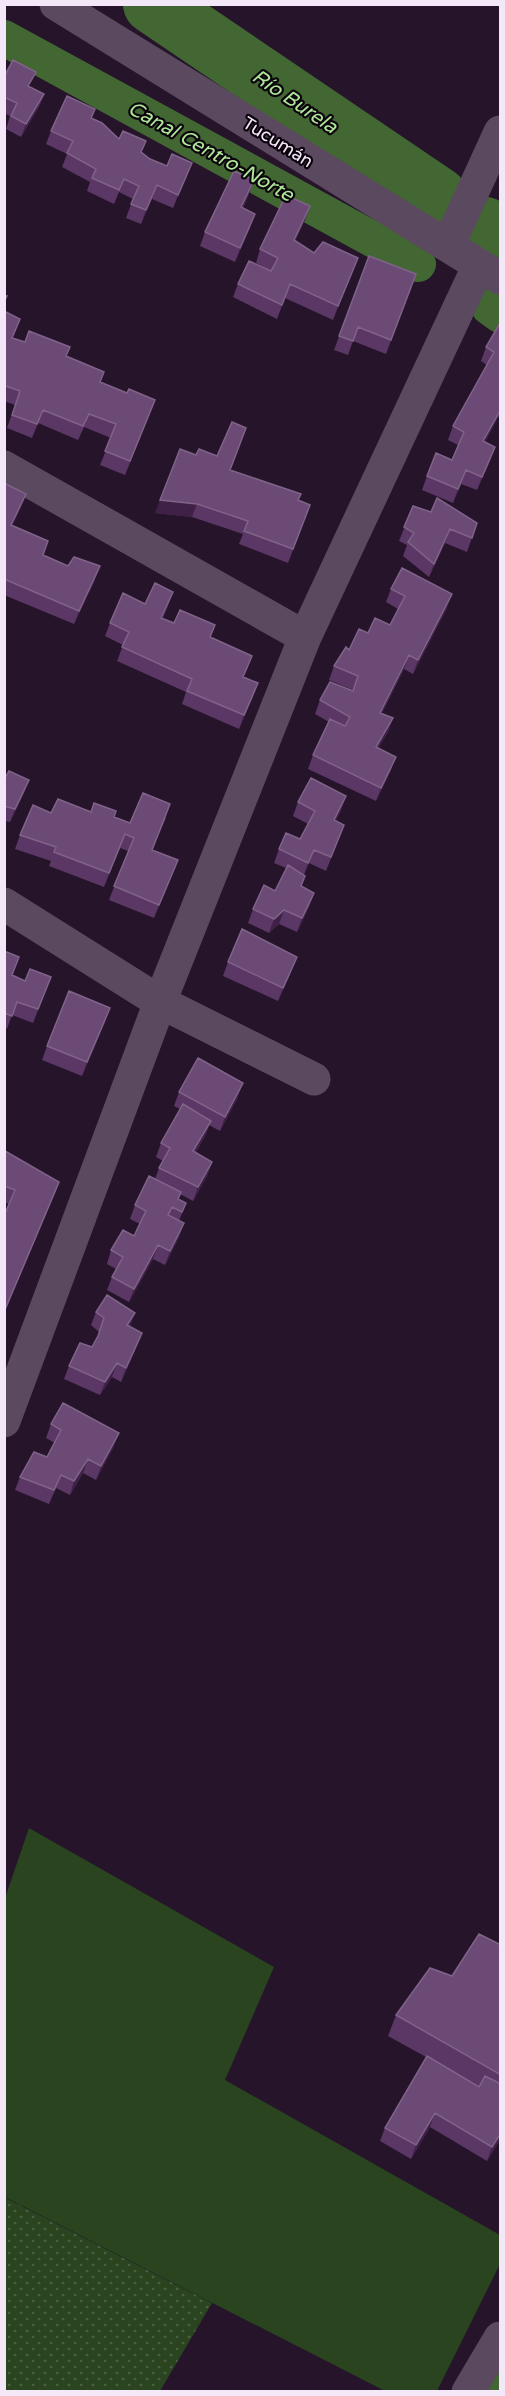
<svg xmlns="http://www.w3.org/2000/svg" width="505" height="2396" font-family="'Varela Round',sans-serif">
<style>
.grass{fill:url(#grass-dots)}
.pitch{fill:#29441f}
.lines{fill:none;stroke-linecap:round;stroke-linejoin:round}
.canal{stroke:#426732;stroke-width:36}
.river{stroke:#426732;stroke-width:60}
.minor{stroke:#5a495f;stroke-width:33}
.wall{fill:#5b3765}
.shaded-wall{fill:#3f2147}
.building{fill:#6b4a75;stroke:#806389;stroke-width:1.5}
.labels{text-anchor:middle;stroke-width:4.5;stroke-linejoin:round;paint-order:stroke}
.street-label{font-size:18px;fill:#f4e8f8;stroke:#0b040d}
.water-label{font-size:20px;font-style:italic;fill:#aee798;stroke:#0b040d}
</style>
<defs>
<pattern id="grass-dots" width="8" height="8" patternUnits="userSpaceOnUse" patternTransform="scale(1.5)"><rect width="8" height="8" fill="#29441f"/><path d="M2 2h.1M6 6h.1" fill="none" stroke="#495f40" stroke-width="1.8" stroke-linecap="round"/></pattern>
</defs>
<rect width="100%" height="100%" fill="#26142b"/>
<path class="grass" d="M4 2197 212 2303 160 2391H5Z"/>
<path class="pitch" d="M29 1828 274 1967 225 2080 500 2235V2264L437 2391H385L5 2197V1898Z"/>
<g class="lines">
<path class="canal" d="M4 38 418 264
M489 307 500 315
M491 2392 500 2375"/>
<path class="river" d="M153 4 438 197
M485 227 500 237"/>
<path class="minor" d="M56 4 500 278
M448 246 500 132
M4 467 305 637
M4 904 160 1002 314 1079
M4 1421 160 1002 305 637 479 265
M468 2392 500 2338"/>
</g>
<path class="wall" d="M4 77 30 87 44 94 39 107 21 137 6 129 10 116 4 113Z
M95 109 92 118 119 139 150 159 187 176 173 208 152 199 141 224 126 218 133 199 119 192 114 204 87 191 90 182 62 167 67 154 46 144 51 131Z
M249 194 243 208 250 228 235 262 200 246 205 232Z
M310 206 305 220 295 241 314 253 358 258 333 320 285 298 277 319 233 297 238 284 271 271 256 263 260 249Z
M369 256 416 274 386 354 353 341 348 355 334 350Z
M4 311 13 338 67 357 101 382 127 393 155 400 125 475 100 465 111 438 84 427 78 440 38 423 32 438 7 428 15 405 4 401Z
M500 323 501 418 498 417 485 442 490 461 477 490 461 484 453 503 422 490 427 476 452 460 458 445 448 440 453 426 487 365 481 361 486 347Z
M230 470 310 505 288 563 239 544 243 534 192 517 155 513Z
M4 483 21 507 12 526 43 555 95 580 74 624 4 595Z
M413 506 431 512 477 523 467 552 445 543 429 577 403 556 407 545 399 541Z
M391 589 447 608 413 674 404 669 382 713 393 718 388 732 378 748 391 770 376 801 308 769 313 755 329 722 315 714 320 700 353 690 329 680 334 666 349 650 368 633 390 625 398 609 386 602Z
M145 604 168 606 163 618 174 623 215 625 210 638 244 677 253 697 239 729 182 704 186 692 117 661 123 645 105 636 110 623Z
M4 780 24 793 10 822 4 821Z
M346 796 341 810 336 820 344 825 326 871 309 863 304 875 301 887 314 893 309 907 297 932 279 924 269 933 248 923 253 909 275 891 286 868 274 863 279 849 300 839 308 824 293 816 298 802Z
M91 812 114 817 130 823 166 818 152 850 178 860 154 918 109 900 128 851 120 848 104 887 49 866 51 861 15 849 20 835 51 813Z
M4 951 12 976 25 981 51 977 33 1023 12 1015 7 1029 4 1028Z
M228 962 292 970 278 1001 223 976Z
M105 1022 82 1076 42 1060 47 1046Z
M179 1092 238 1097 220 1131 209 1125 206 1134 196 1152 212 1162 207 1176 193 1201 180 1194 178 1199 186 1203 179 1221 184 1223 179 1237 165 1265 153 1259 129 1302 107 1290 112 1277 116 1269 107 1264 111 1250 134 1236 140 1224 130 1219 135 1205 155 1179 159 1168 163 1161 156 1157 161 1143 180 1109 174 1106Z
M4 1152 59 1182 54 1196 9 1204 4 1202Z
M96 1312 130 1326 142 1333 121 1382 112 1377 100 1395 64 1379 69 1366 92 1347 97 1339 99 1332 91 1325Z
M51 1424 114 1446 96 1480 83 1473 70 1495 56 1488 49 1504 15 1490 20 1477 47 1457 55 1443 46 1438Z
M501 1945V2138L487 2161 430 2127 411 2159 380 2141 385 2128 426 2057 388 2036 396 2015Z"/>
<path class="shaded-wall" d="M44 94 39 107 21 137 26 124Z
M192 163 187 176 173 208 178 195Z
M254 180 249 194 236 221 241 207Z
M157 185 152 199 141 224 146 210Z
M310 206 305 220 289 254 294 240Z
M255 214 250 228 235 262 240 248Z
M358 258 353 271 333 320 338 306Z
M501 409 498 417 478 455 483 441Z
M495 447 490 461 477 490 482 477Z
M466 470 461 484 453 503 458 489Z
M26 494 21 507 6 539 11 525Z
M160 500 197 504 192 517 155 513Z
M450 529 445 543 429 577 434 564Z
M100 566 95 580 74 624 79 611Z
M173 592 168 606 156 631 161 618Z
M452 594 447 608 413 674 418 660Z
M409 655 404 669 375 726 380 713Z
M258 683 253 697 239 729 244 715Z
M393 718 388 732 371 761 376 747Z
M396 757 391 770 376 801 381 788Z
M29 780 24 793 10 822 15 809Z
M346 796 341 810 329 833 334 820Z
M125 834 120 848 104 887 109 873Z
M314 850 309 863 303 876 308 863Z
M314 893 309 907 297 932 302 918Z
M284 910 279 924 269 933 274 919Z
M297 957 292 970 278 1001 283 988Z
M110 1008 105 1022 82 1076 87 1062Z
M243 1083 238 1097 220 1131 225 1117Z
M211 1121 206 1134 188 1165 193 1151Z
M212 1162 207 1176 193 1201 198 1187Z
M59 1182 54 1196 4 1314V1312Z
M184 1223 179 1237 165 1265 170 1251Z
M158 1245 153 1259 129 1302 134 1289Z
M135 1313 130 1327 127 1325Z
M142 1333 137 1347 121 1382 126 1368Z
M117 1363 112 1377 100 1395 105 1382Z
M119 1433 114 1446 96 1480 101 1466Z
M88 1459 83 1473 70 1495 74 1481Z
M435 2113 430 2127 411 2159 416 2145Z
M501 2133V2138L487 2161 492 2147Z"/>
<path class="building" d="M13 60 36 72 28 86 44 94 26 124 11 116 17 103 4 97V77Z
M67 96 95 109 91 118 102 123 119 139 123 131 146 141 141 152 150 159 167 166 172 154 192 163 178 195 157 185 146 210 131 204 139 186 124 179 119 190 92 178 96 169 67 153 73 141 51 131Z
M234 171 254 180 241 207 255 214 240 248 205 232Z
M286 195 310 206 294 240 314 253 323 242 358 258 338 306 290 284 282 305 238 284 249 261 271 271 278 258 260 249Z
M369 256 416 274 391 340 358 327 353 341 339 336Z
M4 295 7 296 4 302Z
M4 311 20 319 12 338 25 342 29 331 70 347 66 356 104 372 100 382 127 393 129 389 155 400 130 461 105 451 116 424 89 414 83 426 43 410 37 424 12 415 20 391 6 386 4 388Z
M500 323 501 409 483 441 495 447 482 477 466 470 458 489 427 476 436 453 452 460 464 432 453 426 494 352 486 347Z
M232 422 246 428 230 470 301 494 298 500 310 505 293 549 244 531 248 521 197 504 160 500 180 449 196 455 199 449 217 456Z
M4 483 26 494 11 525 48 541 43 555 68 566 74 557 100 566 79 611 4 579Z
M437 498 477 523 472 538 450 529 434 564 408 542 414 533 404 527 413 506 431 512Z
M402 568 452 594 418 660 409 655 380 713 393 718 376 747 396 757 381 788 313 755 330 719 345 726 350 717 320 700 330 682 353 691 358 676 334 666 346 647 349 650 359 629 368 633 375 618 390 625 405 596 391 589Z
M155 583 173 592 161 618 174 623 180 610 215 625 210 637 252 656 243 677 258 683 244 715 187 691 192 679 122 647 129 632 110 623 123 593 145 604Z
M9 771 29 780 15 809 4 806V780Z
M311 778 346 796 334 820 344 825 331 857 314 850 308 863 279 849 286 833 300 839 315 811 298 802Z
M143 793 170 804 152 850 178 860 159 905 114 886 134 838 125 834 109 873 54 852 56 847 20 835 33 805 51 813 58 799 91 812 94 803 116 811 114 817 130 823Z
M288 865 305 876 301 886 314 893 302 918 284 910 274 919 253 909 264 885 275 891Z
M242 929 297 957 283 988 228 962Z
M4 951 19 957 12 975 25 981 30 969 51 977 38 1009 17 1002 12 1016 4 1013Z
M69 991 110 1008 87 1062 47 1046Z
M198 1058 243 1083 225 1117 179 1092Z
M183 1104 211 1121 193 1151 212 1162 198 1187 159 1168 170 1148 161 1143Z
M5 1151 59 1182 4 1312V1216L15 1190 4 1186Z
M149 1176 181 1192 178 1199 186 1203 182 1212 172 1207 168 1215 184 1223 170 1251 158 1245 134 1289 112 1277 123 1257 111 1250 123 1230 134 1236 142 1219 146 1211 135 1205Z
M107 1295 135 1313 127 1325 142 1333 126 1368 117 1363 105 1382 69 1366 80 1343 92 1347 98 1336 104 1318 96 1312Z
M63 1403 119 1433 101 1466 88 1459 74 1481 61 1475 54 1490 20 1477 34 1452 47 1457 61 1430 51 1424Z
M479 1934 501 1945V2075L396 2015 430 1968 452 1976Z
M427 2056 479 2087 485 2076 501 2084V2133L492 2147 435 2113 416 2145 385 2128Z"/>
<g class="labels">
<g class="street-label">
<text transform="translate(278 142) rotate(32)" y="6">Tucumán</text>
</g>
<g class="water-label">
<text transform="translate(295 101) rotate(34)" y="7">Río Burela</text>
<text transform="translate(211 151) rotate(29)" y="7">Canal Centro-Norte</text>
</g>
</g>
<rect width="505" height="2396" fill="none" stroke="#f4e8f8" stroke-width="12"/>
</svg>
